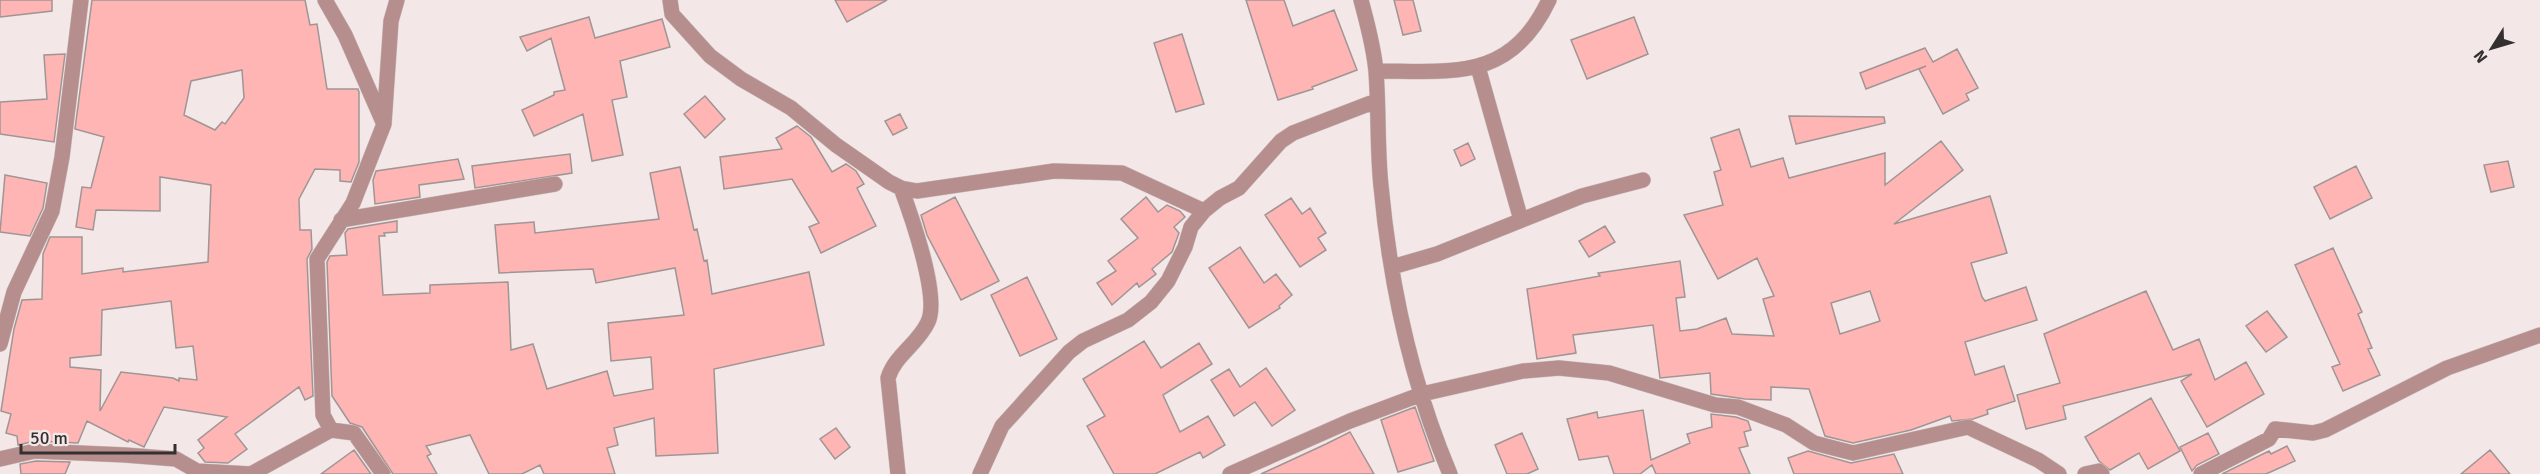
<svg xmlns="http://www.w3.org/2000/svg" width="2540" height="474" font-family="Signika,sans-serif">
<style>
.building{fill:#feb5b3;stroke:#a09595;stroke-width:1.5;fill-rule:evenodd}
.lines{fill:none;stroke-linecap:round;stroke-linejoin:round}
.minor-casing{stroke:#cdc2c2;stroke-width:16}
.minor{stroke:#b68e8d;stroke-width:15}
</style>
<rect width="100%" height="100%" fill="#f3e7e7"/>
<path class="building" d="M0 0H52V11L0 17Z
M92 0H305L310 25 317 24 327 89H358L359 92V162L351 182 340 181V170L315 169 299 199 300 230H311L312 249 307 259 313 396 305 400 299 387 235 434 247 449 228 463 205 462 198 453 204 448 198 440 227 417 164 407 144 447 129 440 128 442 87 421 78 443 35 441 18 445 17 436 6 433 11 414 1 411 14 329 22 300 42 299 43 254 50 237H82V274L123 268V272L208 262 211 185 160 177V211L96 210 93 230 76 227 82 187 91 188 104 137 75 129ZM242 70 244 98 225 124 222 122 215 130 184 115 191 81ZM171 301 176 348 193 346 197 380 179 378V381L173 378 121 372 100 411 101 370 70 367V358L101 355 102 310Z
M835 0H887L847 22Z
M1246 0H1284L1293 26 1334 10 1357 70 1312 87 1313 89 1278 100Z
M1394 0H1413L1421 31 1403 35Z
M589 17 595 38 662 19 670 47 620 61 627 97 612 100 623 155 592 161 583 114 534 136 522 110 554 95V92L565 90 551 38 527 51 520 37Z
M1634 17 1648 54 1587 79 1571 40Z
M1182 34 1204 104 1176 112 1154 43Z
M1925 48 1933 62 1957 49 1978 88 1966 94 1969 100 1943 114 1919 69 1926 66 1866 89 1860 73Z
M65 54 54 142 0 134V102L47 99 44 55Z
M705 96 725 119 705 138 684 114Z
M900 114 907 128 893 135 885 121Z
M1789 116 1884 117 1885 123 1796 144Z
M797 126 811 137 832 172 846 164 856 171 864 184 857 188 876 226 821 253 809 227 819 223 792 179 724 189 720 157 782 149 776 138Z
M1739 129 1751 167 1783 158 1789 178 1885 153V185L1941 141 1963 170 1894 224 1990 196 2007 253 1971 263 1982 297 1985 301 2026 287 2037 320 1965 342 1975 375 2004 366 2015 401 1987 410 1988 414 1973 419 1952 421 1950 416 1911 430 1853 443 1825 436 1809 389 1771 387V400L1745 399 1711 394 1710 373 1660 378 1653 325 1573 335 1576 353 1537 359 1527 289 1600 276 1598 273 1680 261 1685 297 1676 298 1680 331 1697 329 1726 318 1732 334 1774 336 1763 299 1774 296 1757 258 1718 279 1684 215 1723 205 1714 172 1721 170 1711 138ZM1870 291 1880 321 1840 334 1831 303Z
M1468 143 1475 159 1461 166 1454 150Z
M570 154 572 173 475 188 472 166Z
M458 159 464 179 419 185 420 197 375 204 373 180 376 171Z
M2508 161 2514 187 2491 192 2484 165Z
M2356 166 2372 198 2330 219 2314 187Z
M680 167 694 230 697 229 704 261 707 260 712 294 809 272 824 345 714 369 718 453 656 456 654 418 614 428 618 445 607 448 615 474H544L540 465 522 474H489L470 435 426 446 431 454 427 456 437 474H393L362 427 350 423 332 396 327 262 330 256 347 255 345 233 348 229 397 221V232L384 233 385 236H379L383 295 430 293V285L508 282 511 350 533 344 547 389 607 371 614 396 653 389 651 357 611 361 608 323 684 315 675 268 596 283 593 269 499 273 495 225 534 222 535 233 659 219 650 173Z
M5 175 47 183 43 208 30 236 0 232Z
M955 197 999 281 961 300 927 235 921 215Z
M1146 197 1158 212 1167 205 1180 211 1185 217 1174 227 1179 233 1172 252 1152 269 1156 274 1139 287 1137 283 1112 305 1097 283 1116 271 1108 261 1138 238 1121 219Z
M1291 198 1302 214 1310 208 1326 233 1318 238 1326 250 1300 267 1265 215Z
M1605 226 1615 242 1589 257 1579 241Z
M1240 247 1264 283 1276 274 1292 295 1279 306 1280 308 1249 328 1209 268Z
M2333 248 2362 312 2358 314 2372 348 2368 349 2380 375 2343 391 2332 367 2340 364 2295 265Z
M1027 277 1057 339 1020 356 991 295Z
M2146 291 2173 350 2199 339 2215 380 2246 362 2264 394 2207 427 2181 381 2192 374 2063 406 2066 419 2026 429 2017 395 2060 383 2044 334Z
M2267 311 2287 337 2266 352 2246 326Z
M1144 341 1161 368 1199 343 1212 364 1163 395 1180 432 1208 416 1225 445 1203 458 1200 452 1155 474H1114L1087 426 1105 416 1083 379Z
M1266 368 1295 410 1272 426 1255 402 1234 416 1211 380 1229 369 1240 387Z
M2151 398 2180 451 2148 469 2139 453 2110 470 2099 461 2085 437Z
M1415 407 1434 461 1398 472 1381 420Z
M1643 410 1651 460 1690 443 1687 434 1712 427 1711 414 1736 417 1748 421 1751 430 1744 432 1748 446 1739 448 1750 474H1656L1652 465 1640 474H1614L1608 456 1579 460 1567 419 1597 412 1598 418Z
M836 428 850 447 835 459 820 439Z
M1350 432 1374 474H1261L1326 444Z
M1522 433 1538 469 1527 474H1507L1495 445Z
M2208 433 2219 454 2197 465 2192 471 2180 447Z
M2287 446 2295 461 2266 474H2222L2269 451 2271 454Z
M354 450 371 474H321Z
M2490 450 2510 474H2461Z
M1808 451 1851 463 1894 454 1903 474H1794L1788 458Z
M36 461 70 462 65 474H21L20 464Z"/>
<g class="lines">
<defs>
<path id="minor" d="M325 0 345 35 383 122
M670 0 672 14 710 56 741 79 791 108 836 145 889 182 901 188 917 191 1054 171 1122 173 1204 211
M1361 0C1367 23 1374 47 1376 72 1379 110 1377 148 1381 186 1390 283 1412 384 1450 474
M1478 67 1521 220
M1376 71C1453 71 1510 82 1549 0
M341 220 555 184
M1392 267 1437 254 1582 196 1643 180
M0 344 14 292 52 211 62 157 81 0
M0 459 35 451 125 455 176 459 197 471 251 474 331 430
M383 474 354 433 331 430 323 415 317 259 353 203 384 124 391 21 397 0
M898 474 888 378C895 355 918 344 928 322 940 297 911 215 901 188
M980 474 1002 426 1069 352 1083 341 1128 320 1151 302 1168 281 1185 247 1191 227 1204 211 1220 198 1239 188 1281 141 1293 133 1376 101
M1230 474 1350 421 1422 394 1523 371 1559 368 1609 373 1715 405 1738 407 1786 425 1814 443 1853 453 1968 427 2038 460 2059 474
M2085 474 2099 471 2102 474
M2201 474 2269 439 2275 429 2313 433 2325 430 2447 368 2540 335"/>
</defs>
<use href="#minor" class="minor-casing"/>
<use href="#minor" class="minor"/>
</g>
<g transform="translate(2492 48) rotate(233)" stroke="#f3e7e7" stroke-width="4.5" paint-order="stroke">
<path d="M0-4.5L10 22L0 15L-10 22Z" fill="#343030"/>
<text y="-9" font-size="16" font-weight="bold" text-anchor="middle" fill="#343030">N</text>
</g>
<path d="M21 444v9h154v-9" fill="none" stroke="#343030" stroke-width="3"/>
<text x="30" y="444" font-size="18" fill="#343030" stroke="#f3e7e7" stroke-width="4.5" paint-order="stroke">50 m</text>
</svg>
